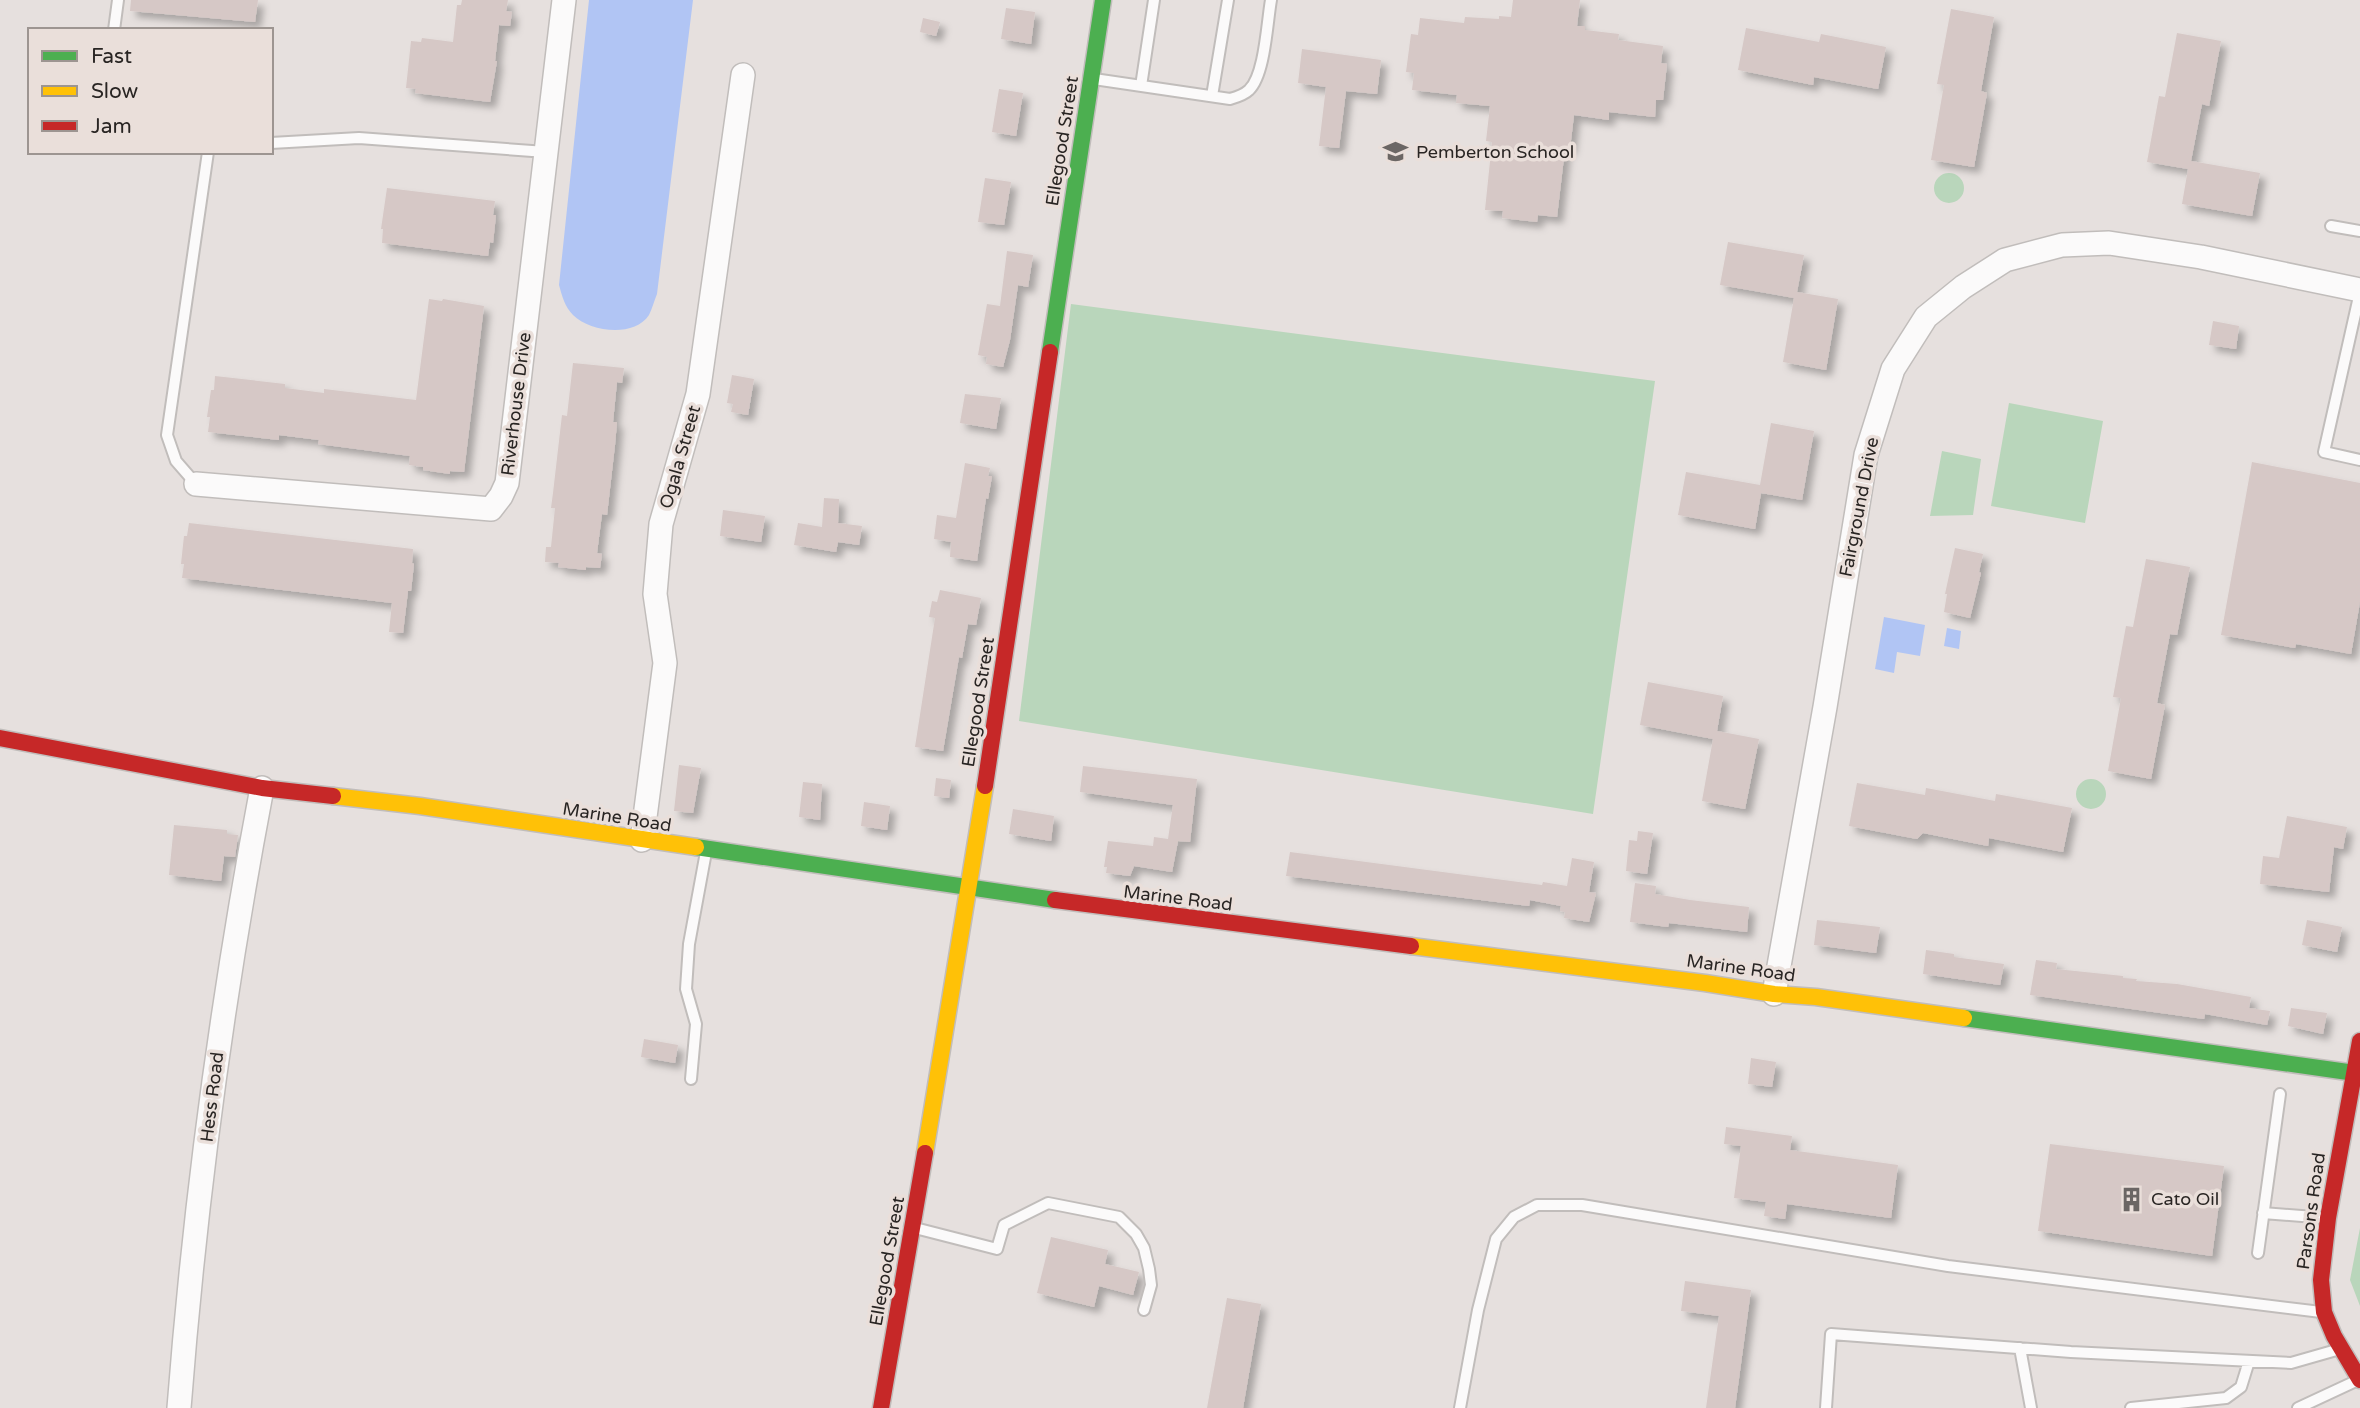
<svg xmlns="http://www.w3.org/2000/svg" width="2360" height="1408" font-family="'Varela Round',sans-serif">
<style>
.green{fill:#b9d6bb}
.water{fill:#b1c5f4}
.building{fill:#d6c8c6;filter:url(#shadow)}
.lines{fill:none;stroke-linecap:round;stroke-linejoin:round}
.lane-casing{stroke:#c1bdbb;stroke-width:14}
.street-casing{stroke:#c1bdbb;stroke-width:26}
.fast-casing{stroke:#c1bdbb;stroke-width:19}
.slow-casing{stroke:#c1bdbb;stroke-width:19}
.jam-casing{stroke:#c1bdbb;stroke-width:19}
.lane{stroke:#fbfafa;stroke-width:10}
.street{stroke:#fbfafa;stroke-width:23}
.fast{stroke:#4caf50;stroke-width:16}
.slow{stroke:#ffc107;stroke-width:16}
.jam{stroke:#c62828;stroke-width:16}
.labels{text-anchor:middle;stroke-width:7;stroke-linejoin:round;paint-order:stroke}
.street-label{font-size:18px;fill:#292523;stroke:#eadfda}
.poi-label{font-size:18px;fill:#292523;stroke:#eadfda;text-anchor:start}
</style>
<defs>
<filter id="shadow"><feDropShadow dx="6" dy="6" stdDeviation="3.5" flood-color="#0004"/></filter>
</defs>
<rect width="100%" height="100%" fill="#e6e0de"/>
<path class="green" d="M1934 188a15 15 0 1 1 30 0a15 15 0 1 1-30 0Z
M1071 304 1655 381 1593 814 1019 721Z
M2009 403 2103 421 2085 523 1991 506Z
M1942 451 1981 459 1973 515 1930 516Z
M2076 794a15 15 0 1 1 30 0a15 15 0 1 1-30 0Z
M2360 1228V1306L2350 1280Z"/>
<path class="water" d="M589 0H693L657 294C654 301 652 309 649 315 634 338 590 332 573 315 565 307 562 296 559 285Z
M1884 617 1925 625 1920 656 1897 652 1894 673 1875 669Z
M1947 628 1961 631 1959 649 1944 646Z"/>
<path class="building" d="M131 0H258L255 22 130 11Z
M462 0H508L506 11 512 12 510 26 499 25 495 61H497L490 102 415 93 416 89 406 88 411 41 421 42 422 38 453 42 457 5H461Z
M1513 0H1580L1577 26H1585V30L1619 34 1618 40 1663 46 1661 63 1667 64 1663 100H1656L1655 117 1609 112V120L1574 115 1570 149H1565L1557 217 1538 215 1537 222 1502 218 1503 211 1485 210 1492 142 1486 141 1490 106 1456 103 1457 95 1412 90 1414 73 1406 72 1411 34 1418 35 1420 18 1464 23 1465 17 1499 19V16L1511 17Z
M1006 8 1035 12 1031 44 1001 39Z
M1951 9 1994 17 1981 91 1987 93 1974 167 1931 160 1944 85 1937 84Z
M923 18 940 22 936 36 920 32Z
M1746 28 1819 42 1821 34 1886 47 1878 89 1814 77 1813 85 1738 70Z
M2177 33 2221 41 2209 106 2202 104 2191 161 2260 173 2252 216 2182 204 2188 169 2147 162 2159 96 2165 97Z
M1302 49 1381 60 1377 94 1346 91 1339 148 1319 146 1326 87 1298 83Z
M999 89 1023 93 1016 136 992 132Z
M985 178 1011 182 1004 225 978 222Z
M387 188 495 201 493 215H496L493 243 490 242 488 256 382 243 383 229H381Z
M1728 242 1804 255 1797 292 1838 299 1826 370 1783 362 1794 298 1720 285Z
M1007 251 1033 255 1028 287 1018 285 1010 340 1003 367 986 364 987 357 978 355 987 304 1000 306Z
M429 299 442 301 443 299 484 306 464 472 450 471V474L423 470V467L409 465 410 456 318 444 319 440 279 435V440L208 432 210 417H207L211 390H214L215 376 285 384V388L324 393V389L416 400Z
M2213 321 2239 326 2236 349 2209 345Z
M573 363 624 368 622 383 617 382 613 422H617L615 445 607 515 602 514 597 553 602 554 600 568 586 567V570L558 567 559 563 545 562 546 547H551L555 508H551L553 493 562 415 567 416Z
M732 375 754 379 748 415 731 412 733 404 727 403Z
M965 394 1001 398 996 429 960 423Z
M1771 423 1814 431 1802 500 1761 493 1755 529 1678 515 1686 472 1760 485Z
M2252 462 2360 483V602L2351 654 2296 644 2295 648 2221 635Z
M965 463 990 468 988 476H992L988 499 986 498 977 561 950 557 951 542 934 539 937 515 956 518Z
M824 498 839 499 838 523 862 526 859 545 838 542 836 552 794 545 798 523 822 527Z
M723 510 765 516 761 542 720 536Z
M189 523 413 549 412 563 414 564 411 591H408L403 633 389 632 392 603 182 578 184 564H181L184 536H187Z
M1955 548 1983 554 1979 572 1981 573 1970 618 1944 612 1947 594H1945Z
M2146 559 2190 567 2177 635 2170 634 2157 703 2165 705 2151 779 2108 771 2121 698 2113 697 2126 626 2133 627Z
M940 590 981 598 976 625 968 624 962 658 959 657 943 751 915 747 935 618 929 617 932 601 937 602Z
M1648 682 1723 696 1717 731 1759 739 1745 809 1702 801 1713 739 1640 725Z
M679 765 701 768 693 813 674 811Z
M1083 766 1197 779 1190 842 1178 841 1172 872 1134 866 1130 876 1106 873 1107 867H1104L1108 841 1153 846 1154 837 1168 839 1173 805 1080 792Z
M936 778 951 780 949 798 934 796Z
M803 782 822 784 820 820 799 817Z
M1857 783 1925 795 1926 788 1995 801 1996 794 2072 808 2063 852 1989 838 1988 846 1923 833 1917 839 1849 826Z
M864 802 890 806 887 830 861 826Z
M1013 809 1054 816 1051 841 1009 834Z
M2287 816 2347 827 2343 849 2334 847 2329 892 2260 884 2263 856 2279 858Z
M174 825 227 830V834L238 835 235 857 224 856 221 881 169 875Z
M1638 831 1653 833 1647 874 1626 871 1629 840 1637 841Z
M1290 852 1542 885 1543 882 1567 886 1572 858 1594 862 1589 892 1596 893 1589 922 1564 918 1565 912 1560 911 1561 906 1530 900 1529 906 1286 876Z
M1635 883 1656 886 1655 894 1690 900 1749 907 1747 932 1669 923 1668 927 1630 922Z
M1817 920 1880 927 1876 953 1814 945Z
M2307 920 2342 927 2337 952 2302 945Z
M1926 950 1954 954V957L2004 964 2000 985 1923 974Z
M2036 960 2057 963 2056 969 2123 976V978L2137 979 2136 981 2177 984 2251 997 2249 1008 2270 1011 2267 1025 2205 1014 2204 1019 2030 995Z
M2291 1008 2327 1013 2323 1034 2288 1026Z
M644 1039 678 1045 675 1063 641 1057Z
M1751 1058 1776 1062 1772 1087 1748 1084Z
M1726 1127 1792 1136 1790 1150 1898 1165 1891 1218 1787 1204 1785 1219 1764 1216 1766 1202 1734 1198 1741 1146 1724 1144Z
M2050 1144 2224 1166 2212 1256 2038 1231Z
M1051 1237 1108 1250 1105 1264 1139 1272 1133 1295 1099 1286 1094 1307 1037 1293Z
M1685 1281 1751 1290 1735 1408H1706L1719 1316 1681 1311Z
M1227 1298 1261 1304 1243 1408H1207Z"/>
<g class="lines">
<defs>
<path id="lane" d="M114 30 118 0
M1094 79 1230 99C1237 97 1244 95 1249 90 1265 75 1267 22 1271 0
M1141 86 1154 0
M1212 96 1228 0
M271 143 359 138 546 152
M2331 226 2360 231
M2360 292 2324 452 2360 460
M196 484 176 461 167 435 208 152
M691 1079 696 1024 686 989 689 944 706 852
M2263 1213 2327 1218
M915 1228 997 1249 1004 1225 1048 1203 1119 1217 1136 1234 1144 1248 1149 1269 1151 1285 1144 1310
M2258 1253 2280 1094
M2020 1348 2031 1408
M1460 1408 1478 1310 1496 1239 1514 1217 1537 1205H1582L1948 1266 2321 1312
M1826 1408 1831 1334 2071 1352 2291 1363 2340 1349
M2131 1408 2226 1398 2241 1387 2249 1361
M2298 1408 2356 1381"/>
<path id="street" d="M196 484 491 509 501 496 507 483 564 0
M642 840 665 663 655 594 661 524 698 394 743 75
M1774 994 1825 707 1866 455 1893 369 1926 317 1963 287 2005 260 2062 245 2109 243 2201 257 2360 290
M179 1408C195 1200 223 993 262 788"/>
<path id="fast" d="M1050 352 1103 0
M696 847 1055 900
M1964 1018 2355 1073"/>
<path id="slow" d="M333 796 420 806 696 847
M1411 946 1705 983 1774 994 1816 997 1964 1018
M925 1153 985 786"/>
<path id="jam" d="M0 738 262 788 333 796
M985 786 1050 352
M1055 900 1411 946
M2360 1041 2328 1218 2321 1280 2324 1312 2334 1336 2360 1380
M881 1408 925 1153"/>
</defs>
<use href="#lane" class="lane-casing"/>
<use href="#street" class="street-casing"/>
<use href="#fast" class="fast-casing"/>
<use href="#slow" class="slow-casing"/>
<use href="#jam" class="jam-casing"/>
<use href="#lane" class="lane"/>
<use href="#street" class="street"/>
<use href="#fast" class="fast"/>
<use href="#slow" class="slow"/>
<use href="#jam" class="jam"/>
</g>
<defs>
<symbol id="school-bare" viewBox="-9 -9 18 18"><path d="M0-5L7-2L0 1L-7-2ZM-4 1L0 2.5L4 1V4Q0 6-4 4Z" fill="#6b6664" stroke="#eadfda" stroke-width="2.5" paint-order="stroke"/></symbol>
<symbol id="building-bare" viewBox="-9 -9 18 18"><path d="M-4-6H4V6H1V3H-1V6H-4ZM-2.5-4.3h1.7v1.8h-1.7ZM.8-4.3h1.7v1.8H.8ZM-2.5-1h1.7V.8h-1.7ZM.8-1h1.7V.8H.8Z" fill="#6b6664" stroke="#eadfda" stroke-width="2.5" paint-order="stroke"/></symbol>
</defs>
<g fill-rule="evenodd">
<use href="#school-bare" x="1378" y="134" width="35" height="35"/>
<use href="#building-bare" x="2114" y="1182" width="35" height="35"/>
</g>
<g class="labels">
<g class="street-label">
<text transform="translate(1062 141) rotate(-81)" y="6">Ellegood Street</text>
<text transform="translate(516 404) rotate(-83)" y="6">Riverhouse Drive</text>
<text transform="translate(680 457) rotate(-74)" y="6">Ogala Street</text>
<text transform="translate(1859 507) rotate(-79)" y="6">Fairground Drive</text>
<text transform="translate(978 702) rotate(-81)" y="6">Ellegood Street</text>
<text transform="translate(617 817) rotate(9)" y="6">Marine Road</text>
<text transform="translate(1178 898) rotate(7)" y="6">Marine Road</text>
<text transform="translate(1741 968) rotate(8)" y="6">Marine Road</text>
<text transform="translate(212 1097) rotate(-83)" y="6">Hess Road</text>
<text transform="translate(2311 1211) rotate(-82)" y="6">Parsons Road</text>
<text transform="translate(887 1261) rotate(-80)" y="6">Ellegood Street</text>
</g>
<g class="poi-label">
<text x="1416" y="158">Pemberton School</text>
<text x="2151" y="1205">Cato Oil</text>
</g>
</g>
<rect x="28" y="28" width="245" height="126" fill="#eadfda" stroke="#9d9591" stroke-width="2"/>
<rect x="42" y="51" width="35" height="10" fill="#4caf50" stroke="#9d9591" stroke-width="2"/>
<text x="91" y="63" font-size="21" fill="#292523">Fast</text>
<rect x="42" y="86" width="35" height="10" fill="#ffc107" stroke="#9d9591" stroke-width="2"/>
<text x="91" y="98" font-size="21" fill="#292523">Slow</text>
<rect x="42" y="121" width="35" height="10" fill="#c62828" stroke="#9d9591" stroke-width="2"/>
<text x="91" y="133" font-size="21" fill="#292523">Jam</text>
</svg>
